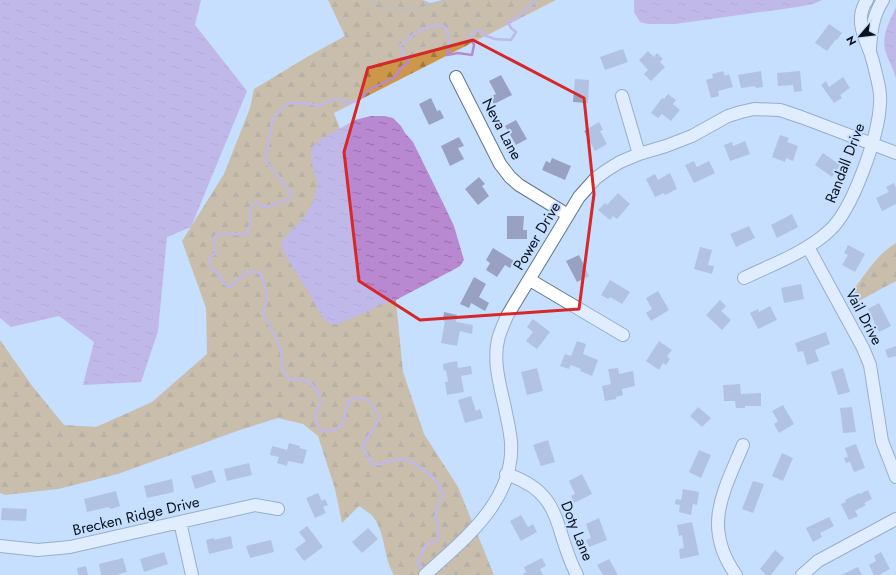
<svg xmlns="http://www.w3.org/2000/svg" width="896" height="575" font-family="Jost,sans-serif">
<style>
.forest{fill:url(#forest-firs)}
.water{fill:url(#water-ripples)}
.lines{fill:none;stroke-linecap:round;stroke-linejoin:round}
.stream{stroke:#b889d0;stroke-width:2.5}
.building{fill:#99a1c3}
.minor-casing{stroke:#5f7590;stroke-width:14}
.path{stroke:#879ab2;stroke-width:1.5;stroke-dasharray:3 3;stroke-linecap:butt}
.minor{stroke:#fff;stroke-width:12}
.marked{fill:none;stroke:#d62828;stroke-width:3;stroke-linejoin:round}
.labels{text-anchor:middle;stroke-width:4;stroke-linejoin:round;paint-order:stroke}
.street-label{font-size:15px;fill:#0a121d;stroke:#c6dffe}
</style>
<defs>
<pattern id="forest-firs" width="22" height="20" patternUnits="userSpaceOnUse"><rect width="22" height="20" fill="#cc974a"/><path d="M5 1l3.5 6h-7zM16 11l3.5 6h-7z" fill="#a47a3d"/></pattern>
<pattern id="water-ripples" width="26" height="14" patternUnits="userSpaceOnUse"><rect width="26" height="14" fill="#b889d0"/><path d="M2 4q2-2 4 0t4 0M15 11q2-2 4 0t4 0" fill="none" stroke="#946fa8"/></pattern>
</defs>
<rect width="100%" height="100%" fill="#c6dffe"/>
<path class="forest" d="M328 0H423L430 3 443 0H556L334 113 393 271 403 372 424 434 458 487 494 575H394C383 557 386 535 374 518 371 513 364 510 359 506L342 523 335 489 318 436 303 424 278 418 240 430 118 474 58 489 5 495 0 493V340L33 387 64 425 96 427 152 402 207 354 206 308 182 241 224 174 250 108 254 89 307 57 345 36Z
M896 243V281L855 303 851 293C864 276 877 254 896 243Z"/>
<path class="water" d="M0 0H201L195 25 247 91 191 227 167 237 158 331 141 382 83 385 94 342 59 316 11 327 0 318Z
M634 0H822L813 4 797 7 675 24H648L640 22 634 12Z
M896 7V79C894 69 889 62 886 53 880 37 890 21 896 7Z
M371 116H384L393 118 401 126 405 133 413 142 444 205 454 226 464 260 460 266 453 270 394 301 377 306 372 310 337 324H331L327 322 321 315 310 295 286 256 282 248V241L304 217 314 200 318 182 313 170 311 152 313 146 323 138 355 120Z"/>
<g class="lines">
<path class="stream" d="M425 569 417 564 425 546 438 539 439 526 435 519 438 504 443 497C442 493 441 488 439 485 435 477 412 460 404 459 393 459 384 464 373 465L363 448C366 437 374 430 379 419 374 405 364 389 348 402 344 419 345 434 321 430L315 420 316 413 321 402 318 391 308 381 289 379 283 371 281 349 263 311C271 297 265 287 260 273 242 267 242 281 229 287 221 282 223 280 218 274 211 266 210 270 210 257L216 253 214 244 215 236C227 231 234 236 246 234L250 225 251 205 256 202 263 207C273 206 283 202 292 196L288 188 283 184 281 179 266 162V155L273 119 284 106 290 103 312 104 318 107 334 99 343 100 345 103 357 101 369 90 395 77 401 68 409 61 402 52 400 46C412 34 425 24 444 26 450 34 450 45 447 55L458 53 472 55 474 45 470 35 477 30 482 32 483 35 495 39 511 40 516 32 511 28 508 22 517 18 536 0"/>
</g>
<path class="building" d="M829 24 842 33 837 40 836 39 827 51 815 43Z
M623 49 628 62 605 70 600 57Z
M648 51 654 57 657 53 663 59 660 62 665 67 651 81 644 74 648 70 639 60Z
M723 71 725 76 729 74 733 87 718 91 719 96 711 98 706 80 713 78 712 74Z
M761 71 763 87 756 88 755 86 741 88 738 75Z
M800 71 802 91 794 92 793 85 778 86 777 73Z
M501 75 512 95 494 104 490 97 496 94 489 81Z
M843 77 850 88 840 95 842 98 834 103 821 85 826 81 829 87Z
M575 79 589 80 588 103 573 102Z
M668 94 676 100 673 104 680 110 671 121 662 114 658 118 651 113 662 98 664 99Z
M431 98 437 111 440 110 444 118 429 125 419 104Z
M516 120 527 139 516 145 505 126Z
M599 122 603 130 600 131 607 144 595 151 584 131Z
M780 135 789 138 787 142 798 146 793 161 786 158 785 162 772 157Z
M459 137 464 146 458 148 464 159 450 166 441 146Z
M745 141 750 154 730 161 724 145 732 142 733 146Z
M823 153 840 165 832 177 815 165Z
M552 158 571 166 565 180 542 170 546 161 550 163Z
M694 161 697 167 709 161 715 173 694 183 685 165Z
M670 173 677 189 665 195 664 193 655 197 646 179 655 174 658 180Z
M479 177 485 184 482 186 489 196 478 205 465 189Z
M894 183 896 188V204L882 211 876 198 889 192 886 187Z
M618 193 630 204 617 219 613 216 610 220 598 210 605 203 607 205Z
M792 214 798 227 777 238 771 225Z
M507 216H524L523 230H527V239H507Z
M749 226 755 238 736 247 730 234Z
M848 245 865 254 855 272 842 265 848 255 844 253Z
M700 247 712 250 708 265 714 266 712 274 694 269Z
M493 248 514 261 510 268 505 265 497 277 486 270 490 263 486 260Z
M579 255 589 276 577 282 566 261Z
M474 277 486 284 479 297 489 303 485 311 471 303 469 308 460 304Z
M610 280 630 292 622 304 610 297 608 299 601 295Z
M801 284 804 299 784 303 781 288Z
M658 291 669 310 651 321 646 313 652 309 646 298Z
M720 300 726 306 721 311 731 320 722 330 706 315Z
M879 303 891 326 879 332 868 309Z
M770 306 777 320 758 329 750 313 758 309 759 312Z
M444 312 457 315 456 322 473 325 472 334 460 331 457 346 441 343 445 321H443Z
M533 319 550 332 537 349 526 341 533 332 527 327Z
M826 332 830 344 815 350 819 361 807 365 803 351 798 352 795 343Z
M577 341 586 344 583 354 598 360 592 376 580 371 581 369 571 365 569 369 560 366 565 354 571 356Z
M659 341 672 350 667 356 670 359 666 365 663 363 659 370 646 361Z
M896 346V356L888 358 885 350Z
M457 361 458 368 471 366 472 374 461 376 464 392 447 395 445 382H448L446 370 444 371 443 364Z
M537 368 543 391 527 395 521 372Z
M618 368 619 374 633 371 635 386 622 389 623 395 616 397V399L605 401 602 386 611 384 608 369Z
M843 368 850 392 838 395 831 372Z
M740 384 741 394 761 393V406H745V408H736L735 401H724L723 385Z
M471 396 476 411 480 409 483 418 465 423 458 400Z
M783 405 794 424 779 433 774 424 778 421 772 411Z
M698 407 711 418 702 427 690 416Z
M852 407 856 432 843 433 840 408Z
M548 440 555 462 541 466 533 445Z
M289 443 300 446 299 448 307 450 303 464 288 461 287 466 277 463 279 457 270 455 272 446 287 450Z
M856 444 865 468 854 472 850 462 846 463 844 458 848 457 845 448Z
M699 450 711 455 701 478 689 472Z
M782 453 793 458 783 481 772 476Z
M249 463 252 475 227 481 224 469Z
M212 470 216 482 195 489 191 476Z
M582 474 592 494 574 503 571 496 575 494 569 481Z
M172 479 174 492 147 498 144 486Z
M753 481 764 484 753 513 742 509Z
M683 489 699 492 697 505 693 504 691 515 679 512 680 505 675 504 676 499 681 500Z
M868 490 872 499 864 503 866 505 855 511 858 516 849 520 841 504 846 502 845 500 859 493 860 494Z
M116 491 120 506 110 509 109 507 87 512 84 499Z
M318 493 322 501 325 499 328 505 323 507 326 513 315 518 306 498Z
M2 508 27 509 26 521 1 520Z
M521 515 528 527 533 524 537 532 521 541 510 521Z
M829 517 834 526 820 533 822 537 813 542 806 528Z
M599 518 607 540 589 547 586 540 591 538 586 524Z
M692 522 699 555 680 559 679 549 684 548 682 535 679 536 677 525Z
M307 526 323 547 304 561 295 549 306 541 299 532Z
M368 528 378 539 362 553 352 542Z
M231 536 233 548 209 554 206 540 214 538V540Z
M271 540 274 552 250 558 246 546Z
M775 550 784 558 771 575H766L760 569Z
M164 552 168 564 144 572 140 559Z
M881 552 890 569 879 575H874L869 565 876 561 874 556Z
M123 558 127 572 116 575H101L99 564Z
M542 558 546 566 540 569 543 575H523V574L526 572 524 567Z
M609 559 618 575H603L597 565Z
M86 566 88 575H78L77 568Z
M858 567 862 575H841Z"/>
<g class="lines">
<defs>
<path id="minor" d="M870 49C871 32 873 15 883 0
M456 77 500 164 510 177 519 185 568 215
M622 96 639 154
M808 247 863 348 870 365 882 441 896 477
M744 278C773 264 805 253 829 231 853 210 879 134 880 103 881 95 879 86 877 78 875 70 873 60 870 52 863 34 855 18 867 0
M530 280 623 335
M506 474C565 493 553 530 577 575
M180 522 192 575
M0 546 38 550 70 547 255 505 278 509
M425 575C464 539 515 501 511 442 510 430 507 419 505 408 500 385 492 360 499 336 501 330 504 323 507 316L579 197 596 178 607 170 620 162 639 154 666 146 692 136 728 116 741 112 754 109 780 110 801 117 896 153
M736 575C702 527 723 493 743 445
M802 575 818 561 896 519"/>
</defs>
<use href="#minor" class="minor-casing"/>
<path class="path" d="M372 0C399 16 417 9 445 0"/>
<use href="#minor" class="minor"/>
</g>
<path d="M0 0H896V575H0ZM473 40 584 98 594 194 579 309 420 320 359 281 344 152 368 68Z" fill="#c6dffe" fill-opacity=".55" fill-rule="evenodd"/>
<path class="marked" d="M473 40 584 98 594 194 579 309 420 320 359 281 344 152 368 68Z"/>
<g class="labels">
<g class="street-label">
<text transform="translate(502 129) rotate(62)" y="5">Neva Lane</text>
<text transform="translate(845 163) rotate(-69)" y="5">Randall Drive</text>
<text transform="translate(537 236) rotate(-59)" y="5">Power Drive</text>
<text transform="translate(864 317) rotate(62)" y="5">Vail Drive</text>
<text transform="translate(136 516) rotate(-13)" y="5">Brecken Ridge Drive</text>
<text transform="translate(577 531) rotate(68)" y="5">Doty Lane</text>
</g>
</g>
<g transform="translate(860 36) rotate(242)" stroke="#c6dffe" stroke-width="3" paint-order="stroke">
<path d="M0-3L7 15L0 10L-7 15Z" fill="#0a121d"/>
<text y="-6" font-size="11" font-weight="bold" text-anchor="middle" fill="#0a121d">N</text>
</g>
</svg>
